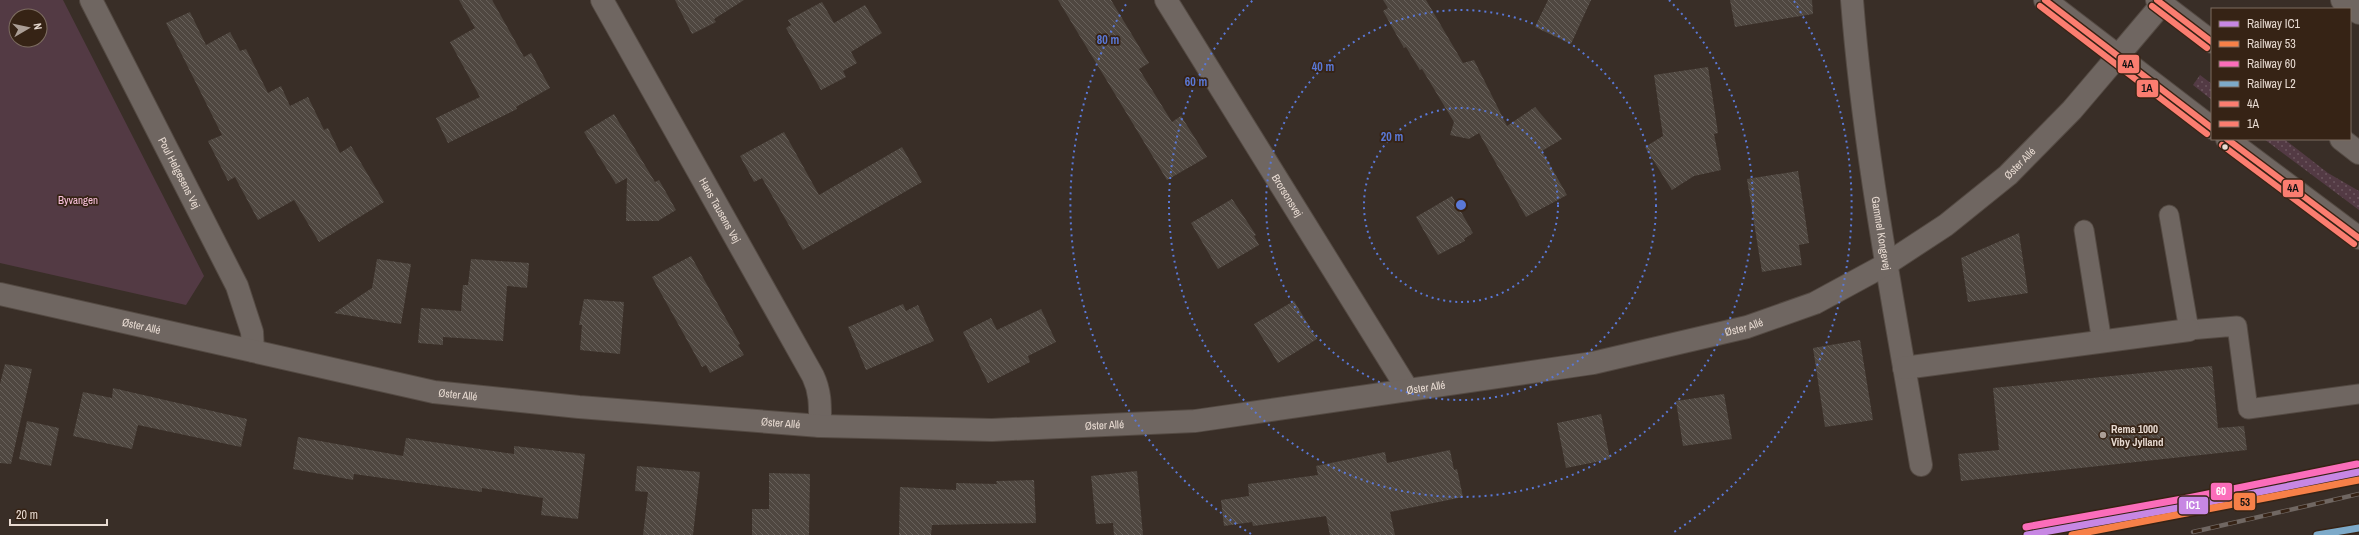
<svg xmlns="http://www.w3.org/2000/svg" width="2359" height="535" font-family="'Archivo Narrow',sans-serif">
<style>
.grass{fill:url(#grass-dots)}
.green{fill:#533a44;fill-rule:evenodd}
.building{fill:url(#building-back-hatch)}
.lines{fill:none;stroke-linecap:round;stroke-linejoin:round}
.lane-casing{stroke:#544a43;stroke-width:21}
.street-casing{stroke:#544a43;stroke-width:24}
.secondary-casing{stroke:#544a43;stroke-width:24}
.lane{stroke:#6f6661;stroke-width:19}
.street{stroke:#6f6661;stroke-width:22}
.secondary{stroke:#6f6661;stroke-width:22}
.rail-casing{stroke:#706762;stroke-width:4.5}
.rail{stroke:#362315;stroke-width:3;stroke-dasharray:9;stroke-linecap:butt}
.bus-1-casing{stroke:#362315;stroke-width:9}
.bus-2-casing{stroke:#362315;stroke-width:9}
.bus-1{stroke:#fb7d70;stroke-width:6}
.bus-2{stroke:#fb7d70;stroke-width:6}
.rail-1-casing{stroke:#362315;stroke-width:10}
.rail-2-casing{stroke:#362315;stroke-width:10}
.rail-3-casing{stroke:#362315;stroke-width:10}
.rail-4-casing{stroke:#362315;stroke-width:10}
.rail-1{stroke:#c787e3;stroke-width:7}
.rail-2{stroke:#f78048;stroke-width:7}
.rail-3{stroke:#fb6dba;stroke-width:7}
.rail-4{stroke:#7daac9;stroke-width:7}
.ring{fill:none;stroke:#5a78d6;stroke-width:2;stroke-dasharray:2 4}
.bus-dot{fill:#e8dbd2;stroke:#362315;stroke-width:1.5}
.poi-dot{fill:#ab9e96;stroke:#362315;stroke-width:1.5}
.labels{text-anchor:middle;stroke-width:3.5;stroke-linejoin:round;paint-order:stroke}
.street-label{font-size:11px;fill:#e8dbd2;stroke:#362315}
.park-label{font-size:11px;fill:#fbc2dd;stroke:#362315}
.poi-label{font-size:11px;font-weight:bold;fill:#e8dbd2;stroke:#362315;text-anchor:start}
.centre{fill:#5a78d6;stroke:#362315;stroke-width:2}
.ring-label{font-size:12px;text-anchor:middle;font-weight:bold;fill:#5a78d6;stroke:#362315;stroke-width:3.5;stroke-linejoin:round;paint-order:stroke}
.line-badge{stroke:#362315;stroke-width:1.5}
.badge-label{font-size:11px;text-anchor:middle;font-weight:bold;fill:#fff}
.pale-badge-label{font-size:11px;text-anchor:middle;font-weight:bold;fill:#111}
</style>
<defs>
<pattern id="grass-dots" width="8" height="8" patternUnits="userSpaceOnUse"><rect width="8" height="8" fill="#533a44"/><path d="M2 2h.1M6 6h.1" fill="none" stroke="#6c565e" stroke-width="1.8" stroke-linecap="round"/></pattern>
<pattern id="building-back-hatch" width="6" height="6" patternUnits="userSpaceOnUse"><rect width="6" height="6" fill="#4f4740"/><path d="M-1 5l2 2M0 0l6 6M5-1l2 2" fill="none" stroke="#68615b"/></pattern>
</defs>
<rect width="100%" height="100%" fill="#392e27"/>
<path class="grass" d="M2200 75 2212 84V100L2193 85Z
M2264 139H2284L2328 173 2359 191V210Z"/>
<path class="green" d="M0 0H63L204 276 186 305 0 263ZM16 16H40V40H16Z"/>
<path class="building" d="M459 0H492L524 57 531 53 550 88 516 107 517 109 448 143 436 118 480 97 450 42 475 28Z
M675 0H744L714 19 716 22 692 34Z
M1058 0H1111L1149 63 1139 69 1172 122 1181 116 1207 157 1167 180Z
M1383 0H1426L1463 63 1474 60 1507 126 1535 107 1562 139 1542 151 1567 195 1526 217 1479 133 1469 139 1450 135 1454 122 1422 69 1420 70 1406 47 1404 48 1383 11 1388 8Z
M1548 0H1591L1571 44 1535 27Z
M1730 0H1812L1813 14 1735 27Z
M822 2 834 23 865 5 882 33 851 52 857 63 843 71 846 77 821 90 786 28 791 25 788 20Z
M190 12 206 45 230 32 240 51 246 49 268 93 281 86 290 106 308 97 324 130 328 128 340 153 351 146 384 202 319 242 294 200 258 220 235 177 228 181 208 141 222 135 166 23Z
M1708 67 1718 133 1714 134 1721 170 1694 176 1672 190 1645 147 1663 136 1654 75Z
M614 114 655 182 659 180 676 210 658 221H626L627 178 616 184 584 132Z
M784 132 819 195 902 147 922 182 803 250 762 178 754 182 740 156Z
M1798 171 1809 243 1799 245 1802 265 1762 272 1747 179Z
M1452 196 1473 233 1464 239 1465 241 1438 255 1416 217Z
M1232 199 1256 235 1254 236 1259 245 1218 269 1191 223Z
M2019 233 2028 293 1968 302 1961 258Z
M691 256 740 344 738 345 744 355 710 373 706 365 702 367 652 277Z
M377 259 411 264 401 324 334 313 372 288Z
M471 259 529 263 527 288 507 286 503 341 443 337V345L418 343 421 308 461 311 463 285H468Z
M584 299 624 302 620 354 580 350 582 325H579Z
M1294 301 1317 339 1278 363 1254 324Z
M903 304 906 311 918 305 934 341 866 370 848 327Z
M1041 309 1056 342 1028 356 1030 362 988 383 963 332 991 318 997 330Z
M1860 340 1873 420 1825 427 1813 348Z
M5 364 32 369 11 464 0 463V384Z
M2212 366 2218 428 2244 426 2247 450 1961 481 1958 454 1999 450 1993 388Z
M113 388 247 419 241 447 138 425 132 449 73 436 83 392 112 398Z
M1724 394 1732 439 1683 446 1676 401Z
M1601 414 1610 459 1566 468 1557 423Z
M27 421 59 428 51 466 19 459Z
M298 437 403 456 406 438 514 454V446L585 454 578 519 541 515 543 498 482 488V492L354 474 353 480 293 469Z
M1450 450 1454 470 1457 469 1463 497 1390 512 1395 535H1330L1326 516 1253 526 1252 522 1224 526 1221 500 1249 496 1248 484 1318 475 1316 466 1385 452 1387 463Z
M637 466 700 472 693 535H643L648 492 635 491Z
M1137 471 1143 535H1114L1113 523 1096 524 1091 476Z
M769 473 810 474 809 535H752V509H769Z
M1034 480 1036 523 932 525 931 535H899L900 487 956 490V483L997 484 996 481Z"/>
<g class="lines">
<defs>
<path id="lane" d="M2169 215 2189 330 2237 326 2248 409 2359 394
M2084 230 2102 342"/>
<g id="street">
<path id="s1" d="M91 0 237 286 252 332 253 351"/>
<path id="s2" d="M602 0 813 376C821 393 820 407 820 426"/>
<path id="s3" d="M1166 0 1408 390"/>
<path id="s4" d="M1852 0C1864 156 1895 311 1921 465"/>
<path d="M2342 0 2359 13"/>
<path id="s5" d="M0 294 434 392 579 407 820 426 992 430 1195 421 1593 363 1747 327 1815 303 1885 265 1946 225 2008 175 2072 110 2118 56"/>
<path d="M1904 368 2189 330"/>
</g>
<path id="secondary" d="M2045 0 2212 128
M2157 0 2212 42
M2118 56 2162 4
M2227 139 2359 238
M2341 139 2359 153"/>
</defs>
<use href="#lane" class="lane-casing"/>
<use href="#street" class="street-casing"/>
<use href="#secondary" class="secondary-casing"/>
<use href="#lane" class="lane"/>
<use href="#street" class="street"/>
<use href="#secondary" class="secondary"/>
<defs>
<path id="rail" d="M2193 532 2359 494"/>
</defs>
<use href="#rail" class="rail-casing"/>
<use href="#rail" class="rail"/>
<defs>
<path id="bus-1" d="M2045 0 2212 128
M2157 0 2212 42
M2227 139 2359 238"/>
<path id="bus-2" d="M2040 6 2207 134
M2152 6 2207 48
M2222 145 2354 244"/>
</defs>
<use href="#bus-1" class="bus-1-casing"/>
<use href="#bus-2" class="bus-2-casing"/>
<use href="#bus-1" class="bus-1"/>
<use href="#bus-2" class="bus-2"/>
<defs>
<path id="rail-1" d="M2027 535 2189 506 2359 472"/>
<path id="rail-2" d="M2072 535 2359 480"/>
<path id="rail-3" d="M2026 527 2188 498 2357 464"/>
<path id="rail-4" d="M2317 535 2359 528"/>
</defs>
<use href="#rail-1" class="rail-1-casing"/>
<use href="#rail-2" class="rail-2-casing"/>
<use href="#rail-3" class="rail-3-casing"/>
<use href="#rail-4" class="rail-4-casing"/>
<use href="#rail-1" class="rail-1"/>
<use href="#rail-2" class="rail-2"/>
<use href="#rail-3" class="rail-3"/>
<use href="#rail-4" class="rail-4"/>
</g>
<g class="ring">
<circle cx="1461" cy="205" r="97"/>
<circle cx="1461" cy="205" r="195"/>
<path d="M1669 0A292 292 0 1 1 1253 0"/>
<path d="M1251 534A390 390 0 0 1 1128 1M1794 1A390 390 0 0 1 1671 534"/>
</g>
<circle class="bus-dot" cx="2225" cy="147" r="3.5"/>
<circle class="poi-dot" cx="2103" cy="435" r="4"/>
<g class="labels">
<g class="street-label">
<text dy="4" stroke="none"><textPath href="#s5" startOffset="2089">Øster Allé</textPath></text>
<text dy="4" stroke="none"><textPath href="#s1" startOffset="194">Poul Helgesens Vej</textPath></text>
<text dy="4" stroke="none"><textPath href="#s3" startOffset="230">Brorsonsvej</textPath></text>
<text dy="4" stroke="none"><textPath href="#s2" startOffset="241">Hans Tausens Vej</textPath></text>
<text dy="4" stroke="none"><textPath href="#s4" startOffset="235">Gammel Kongevej</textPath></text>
<text dy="4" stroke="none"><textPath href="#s5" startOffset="145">Øster Allé</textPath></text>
<text dy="4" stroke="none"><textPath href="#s5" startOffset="1765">Øster Allé</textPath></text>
<text dy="4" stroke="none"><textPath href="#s5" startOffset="1441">Øster Allé</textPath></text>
<text dy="4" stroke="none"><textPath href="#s5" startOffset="469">Øster Allé</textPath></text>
<text dy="4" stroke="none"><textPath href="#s5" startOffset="793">Øster Allé</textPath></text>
<text dy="4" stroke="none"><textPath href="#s5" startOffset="1117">Øster Allé</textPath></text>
</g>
<g class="park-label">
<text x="78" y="204">Byvangen</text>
</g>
<g class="poi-label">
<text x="2111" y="433">Rema 1000<tspan x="2111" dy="13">Viby Jylland</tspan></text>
</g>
</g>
<circle cx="1461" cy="205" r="6" class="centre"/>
<g class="ring-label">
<text x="1108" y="44">80 m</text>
<text x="1323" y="71">40 m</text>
<text x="1196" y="86">60 m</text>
<text x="1392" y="141">20 m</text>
</g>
<g class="line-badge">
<rect x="2117" y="54" width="23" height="20" rx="4" fill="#fb7d70"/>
<rect x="2136" y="79" width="23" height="19" rx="4" fill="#fb7d70"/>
<rect x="2282" y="179" width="22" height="19" rx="4" fill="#fb7d70"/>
<rect x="2210" y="482" width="23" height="19" rx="4" fill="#fb6dba"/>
<rect x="2233" y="492" width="23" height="19" rx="4" fill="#f78048"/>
<rect x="2178" y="496" width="31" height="19" rx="4" fill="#c787e3"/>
</g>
<g class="badge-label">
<text x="2221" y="495">60</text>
<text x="2193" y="509">IC1</text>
</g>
<g class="pale-badge-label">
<text x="2128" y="68">4A</text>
<text x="2147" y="92">1A</text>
<text x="2293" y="192">4A</text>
<text x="2245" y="506">53</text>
</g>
<rect x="2211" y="8" width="140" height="132" fill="#362315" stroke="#7d6d61"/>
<rect x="2219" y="21" width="20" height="6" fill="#c787e3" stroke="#7d6d61"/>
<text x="2247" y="28" font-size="12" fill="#e8dbd2">Railway IC1</text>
<rect x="2219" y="41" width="20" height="6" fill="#f78048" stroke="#7d6d61"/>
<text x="2247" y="48" font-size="12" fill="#e8dbd2">Railway 53</text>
<rect x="2219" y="61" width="20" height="6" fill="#fb6dba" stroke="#7d6d61"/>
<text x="2247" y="68" font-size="12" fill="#e8dbd2">Railway 60</text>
<rect x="2219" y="81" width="20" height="6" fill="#7daac9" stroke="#7d6d61"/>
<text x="2247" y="88" font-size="12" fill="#e8dbd2">Railway L2</text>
<rect x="2219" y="101" width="20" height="6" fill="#fb7d70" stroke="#7d6d61"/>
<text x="2247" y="108" font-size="12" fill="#e8dbd2">4A</text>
<rect x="2219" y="121" width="20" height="6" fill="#fb7d70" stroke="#7d6d61"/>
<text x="2247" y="128" font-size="12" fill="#e8dbd2">1A</text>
<g transform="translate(28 28) rotate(81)"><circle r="19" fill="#362315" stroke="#7d6d61"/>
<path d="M0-3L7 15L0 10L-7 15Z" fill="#ab9e96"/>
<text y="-6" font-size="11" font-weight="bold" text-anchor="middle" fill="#e8dbd2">N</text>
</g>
<path d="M10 519v6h97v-6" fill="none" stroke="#e8dbd2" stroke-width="2"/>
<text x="16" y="519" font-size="12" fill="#e8dbd2" stroke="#362315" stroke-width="3" paint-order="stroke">20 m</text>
</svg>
